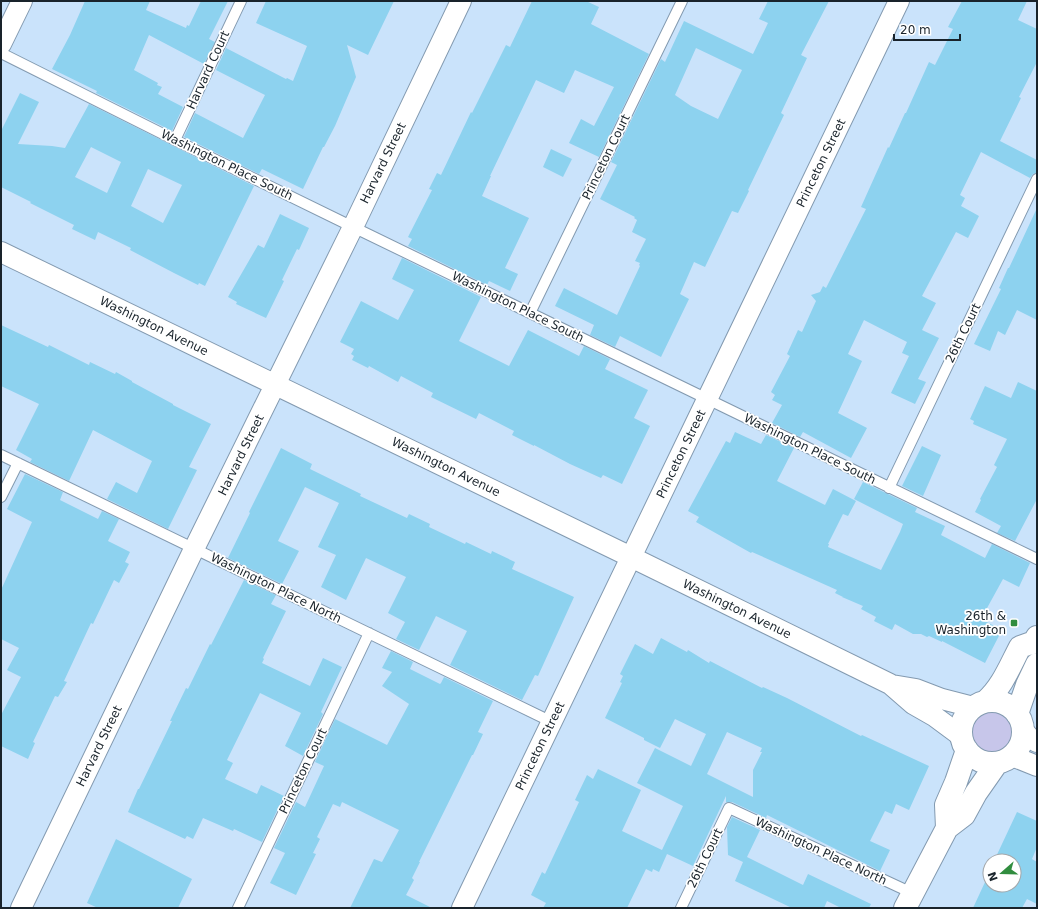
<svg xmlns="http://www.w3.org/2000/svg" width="1038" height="909" font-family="'DejaVu Sans',sans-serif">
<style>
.green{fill:#c7c6ea}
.building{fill:#8dd2ef;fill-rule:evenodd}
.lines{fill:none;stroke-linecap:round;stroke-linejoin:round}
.service-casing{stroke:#839ab0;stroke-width:12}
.minor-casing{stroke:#839ab0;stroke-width:22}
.tertiary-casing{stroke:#839ab0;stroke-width:24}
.service{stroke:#fff;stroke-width:10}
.minor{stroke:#fff;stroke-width:20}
.tertiary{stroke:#fff;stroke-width:22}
.poi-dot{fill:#318d3f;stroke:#fff;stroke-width:1.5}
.labels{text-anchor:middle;stroke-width:3.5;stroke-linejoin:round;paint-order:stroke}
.street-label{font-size:12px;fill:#19232b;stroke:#fff}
.poi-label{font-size:12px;fill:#19232b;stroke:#fff;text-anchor:end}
</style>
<rect width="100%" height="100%" fill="#cae3fb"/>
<path class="green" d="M970 733a21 21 0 1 1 42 0a21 21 0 1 1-42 0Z"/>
<path class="building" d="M85 1H150L146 10 186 28 187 25 189 26 201 1H228L209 39 215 42 204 64 149 35 134 70 158 83 157 85 162 87 158 94 183 107 172 131 96 93 97 91 52 69 70 35Z
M266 1H394L368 55 347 45 356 77 335 126 324 147H323L303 189 262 169 259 174 184 137 195 113 243 138 265 95 216 70 226 48 286 79 287 78 293 81 307 46 256 23Z
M532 1H586L599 7 591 24 649 54 599 157 569 143 581 119 594 126 614 87 575 70 564 93 536 80 490 176H491L482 196 529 218 505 268 518 274 510 291 489 281 487 285 408 246 412 239 408 237 432 190 429 189 437 173 441 175 471 112 472 113 506 45 510 47Z
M768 1H829L801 55 807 58 781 113 784 115 748 190 749 191 738 213 732 211 705 267 694 262 680 294 689 299 661 357 620 336 615 347 590 335 594 325 555 306 564 288 617 315 640 266 639 265 640 263 635 261 646 239 632 232 637 220 634 218 635 217 600 199 617 165 611 162 661 59 665 62 684 21 753 54 768 23 759 19ZM696 48 742 70 718 119 691 106 675 95Z
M962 1H1027L1018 20 1037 29V62L1019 97 1021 98 1000 141 1037 160V173L1033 174 1030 178 981 152 960 195 965 198 961 206 979 216 968 238 956 232 922 296 936 303 922 330 939 338 918 379 926 382 915 404 891 393 909 356 902 353 907 342 864 320 848 354 862 361 838 413 867 428 851 458 803 432 800 437 772 423 782 405 772 400 775 395 771 392 790 356 787 354 798 330 802 332 816 301 811 295 820 292 823 286 826 288 866 209 861 207 888 147 889 148 905 113H906L929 62 935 65 953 29 948 27Z
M20 93 39 102 18 144 52 146 65 148 89 104 254 186 205 286 199 283 198 285 174 273 130 250 131 248 98 232 95 240 72 229 74 225 30 203 31 202 1 187V131ZM91 147 121 162 107 193 75 177ZM148 169 182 185 163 223 131 206Z
M551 149 572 159 563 177 543 167Z
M1037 208V320L1017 310 1005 335 998 331 990 351 974 344 1001 289 999 288 1008 268H1009Z
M280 214 309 228 299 250 297 249 282 280 284 281 266 318 236 304 237 302 228 297 258 245 264 248Z
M402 258 481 297 459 341 509 366 528 330 579 356 584 346 610 359 605 369 648 390 634 418 650 426 622 484 603 475 601 478 570 464 534 445V446L512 435 514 431 479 413 476 419 431 397 433 393 401 376 398 382 369 366 368 368 352 360 354 356 351 354 354 349 340 342 361 301 398 320 414 290 392 279Z
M1 325 48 347 49 345 89 365 90 362 115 374 116 372 132 381V382L173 404V405L211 424 189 467 197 470 168 529 107 499 116 482 137 493 152 461 93 430 69 481 30 462 32 459 16 450 39 404 1 386Z
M1018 382 1037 391V499L1015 541 997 533 1001 526 975 512 981 500 980 499 997 467 994 465 1007 439 973 424 974 421 970 419 985 386 1011 398Z
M735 432 761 444 766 435 794 448 777 481 825 505 833 489 856 501 848 516 843 514 828 544H829L828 547 881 570 900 532 903 524 854 499 863 482 917 508 915 512 945 526 941 535 985 558 992 544 1030 563 1019 587 1003 579 981 619 1002 630 985 663 942 641V642L929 636 927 637 921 634H913L895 624 892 630 874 621 876 617 861 609 863 606 842 597H843L835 593 837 590 752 552 751 553 696 522 699 517 688 511 726 441 730 443Z
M922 446 941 455 923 496 902 486Z
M281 448 312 464 310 469 361 494 360 496 407 518 409 514 430 524 429 527 465 544 466 542 491 554 492 551 515 562 512 569 574 597 538 676 535 675 522 700 450 665 467 631 436 616 419 650 396 639 405 622 388 613 406 577 366 558 346 600 321 587 336 555 318 547 339 503 305 487 278 541 299 551 282 584 228 558 250 513 249 512Z
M25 474 63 492 60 500 98 519 102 511 119 519 108 541 130 552 125 562 129 564 119 583 114 580 93 624 91 623 64 681 67 682 58 697 55 696 33 742 35 743 28 759 1 746V715L21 677 7 670 19 648 1 639V590L32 522 7 509Z
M244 580 276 595 271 604 286 611 263 658 264 659 262 663 310 686 323 658 342 667 321 712 323 714 303 756 285 746 301 713 260 693 227 760 233 763 225 779 257 794 261 785 284 796 262 842 234 829 233 831 203 818 193 839 187 836 185 839 128 812 138 789H139L172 721H170L186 688 188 689 210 644 211 645Z
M661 638 687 652 688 650 709 663 710 661 762 688 763 687 787 698 861 736 862 735 929 766 909 810 896 804 892 814 885 811 870 841 890 850 880 871 767 815 766 818 732 802H726V796L693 866 667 854 659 872 653 869 652 872 646 869 627 908H543L546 903 531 895 542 872 545 874 579 802 575 800 587 775 593 779 598 769 641 790 622 831 662 850 683 806 637 783 655 748 691 766 706 734 675 719 660 748 644 740V738L605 718 622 683 620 682 623 676 620 674 635 644 653 654ZM727 732 762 748 760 752H762L753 770V797L707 774Z
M391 651 413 662 410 669 440 684 441 683 444 677 493 701 478 732 483 734 473 755H472L419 862H420L412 878 414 880 406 895 432 908H350L374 859 382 862 399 830 342 802 340 807 333 804 317 837 320 839 313 853 316 854 296 895 270 883 285 853 274 848 296 802 305 807 324 766 315 762 335 719 387 745 409 704 382 686 392 672 382 668Z
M1017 812 1037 821V847L1032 859 1037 862V904L1027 899 1022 908H973L986 880H985L990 870V885H1014V861H994Z
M732 817 760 830 747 857 803 885 808 874 871 904 869 908H841L827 901 824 908H792L735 881 743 862 728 855 727 827Z
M116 839 192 879 178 908H98L87 903Z"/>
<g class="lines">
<defs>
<path id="service" d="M1 53 175 140 353 227 1037 559
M175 140 241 1
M530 313 682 1
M1 455 552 722
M889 488 1037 179
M1 497 18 463
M238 908 369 633
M681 908 729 808 912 893"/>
<path id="minor" d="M1 44 22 1
M1 252 631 557 890 684 913 704 934 716 961 736
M892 685 916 689 942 699 973 707
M1023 730 1030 738 1037 742
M1012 756 1037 766
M21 908 194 549 353 227 461 1
M462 908 899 1"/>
<path id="tertiary" d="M961 732a31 31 0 1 1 62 0a31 31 0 1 1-62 0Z
M986 701C1002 687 1010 666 1020 647L1034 642 1037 637
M1017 714 1027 685 1037 664
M947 828 946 805 956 782 967 750
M905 908 947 828 964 815 976 793 997 763"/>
</defs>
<use href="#service" class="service-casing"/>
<use href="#minor" class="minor-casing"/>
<use href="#tertiary" class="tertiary-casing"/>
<use href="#service" class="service"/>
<use href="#minor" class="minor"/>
<use href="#tertiary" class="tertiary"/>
</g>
<rect class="poi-dot" x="1010" y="619" width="8" height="8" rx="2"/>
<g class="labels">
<g class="street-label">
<text transform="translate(208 70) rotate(-65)" y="4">Harvard Court</text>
<text transform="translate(606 157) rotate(-64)" y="4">Princeton Court</text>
<text transform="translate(383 163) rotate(-64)" y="4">Harvard Street</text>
<text transform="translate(821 163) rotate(-64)" y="4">Princeton Street</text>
<text transform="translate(227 165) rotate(26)" y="4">Washington Place South</text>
<text transform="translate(518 307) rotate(26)" y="4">Washington Place South</text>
<text transform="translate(154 326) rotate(26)" y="4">Washington Avenue</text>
<text transform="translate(963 333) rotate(-64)" y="4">26th Court</text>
<text transform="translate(810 449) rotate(26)" y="4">Washington Place South</text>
<text transform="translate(681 454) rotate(-64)" y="4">Princeton Street</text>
<text transform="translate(241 455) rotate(-64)" y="4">Harvard Street</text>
<text transform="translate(446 467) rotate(26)" y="4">Washington Avenue</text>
<text transform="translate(276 588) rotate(26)" y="4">Washington Place North</text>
<text transform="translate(737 609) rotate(26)" y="4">Washington Avenue</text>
<text transform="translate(99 746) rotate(-64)" y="4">Harvard Street</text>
<text transform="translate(540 746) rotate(-64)" y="4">Princeton Street</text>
<text transform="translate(303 771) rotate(-64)" y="4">Princeton Court</text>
<text transform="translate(821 851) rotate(25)" y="4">Washington Place North</text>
<text transform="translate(705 858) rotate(-64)" y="4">26th Court</text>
</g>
<g class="poi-label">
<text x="1006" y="620">26th &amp;<tspan x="1006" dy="14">Washington</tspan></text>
</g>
</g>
<rect width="1038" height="909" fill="none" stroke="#19232b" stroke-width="4"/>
<g transform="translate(1002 873) rotate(250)"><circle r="19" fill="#ffffff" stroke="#a3a7aa"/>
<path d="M0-3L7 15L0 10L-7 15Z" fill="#318d3f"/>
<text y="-6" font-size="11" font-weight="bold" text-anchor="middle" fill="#19232b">N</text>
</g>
<path d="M894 34v6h66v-6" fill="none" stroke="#19232b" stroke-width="2"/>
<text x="900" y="34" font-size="12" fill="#19232b" stroke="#ffffff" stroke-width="3" paint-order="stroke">20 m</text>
</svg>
